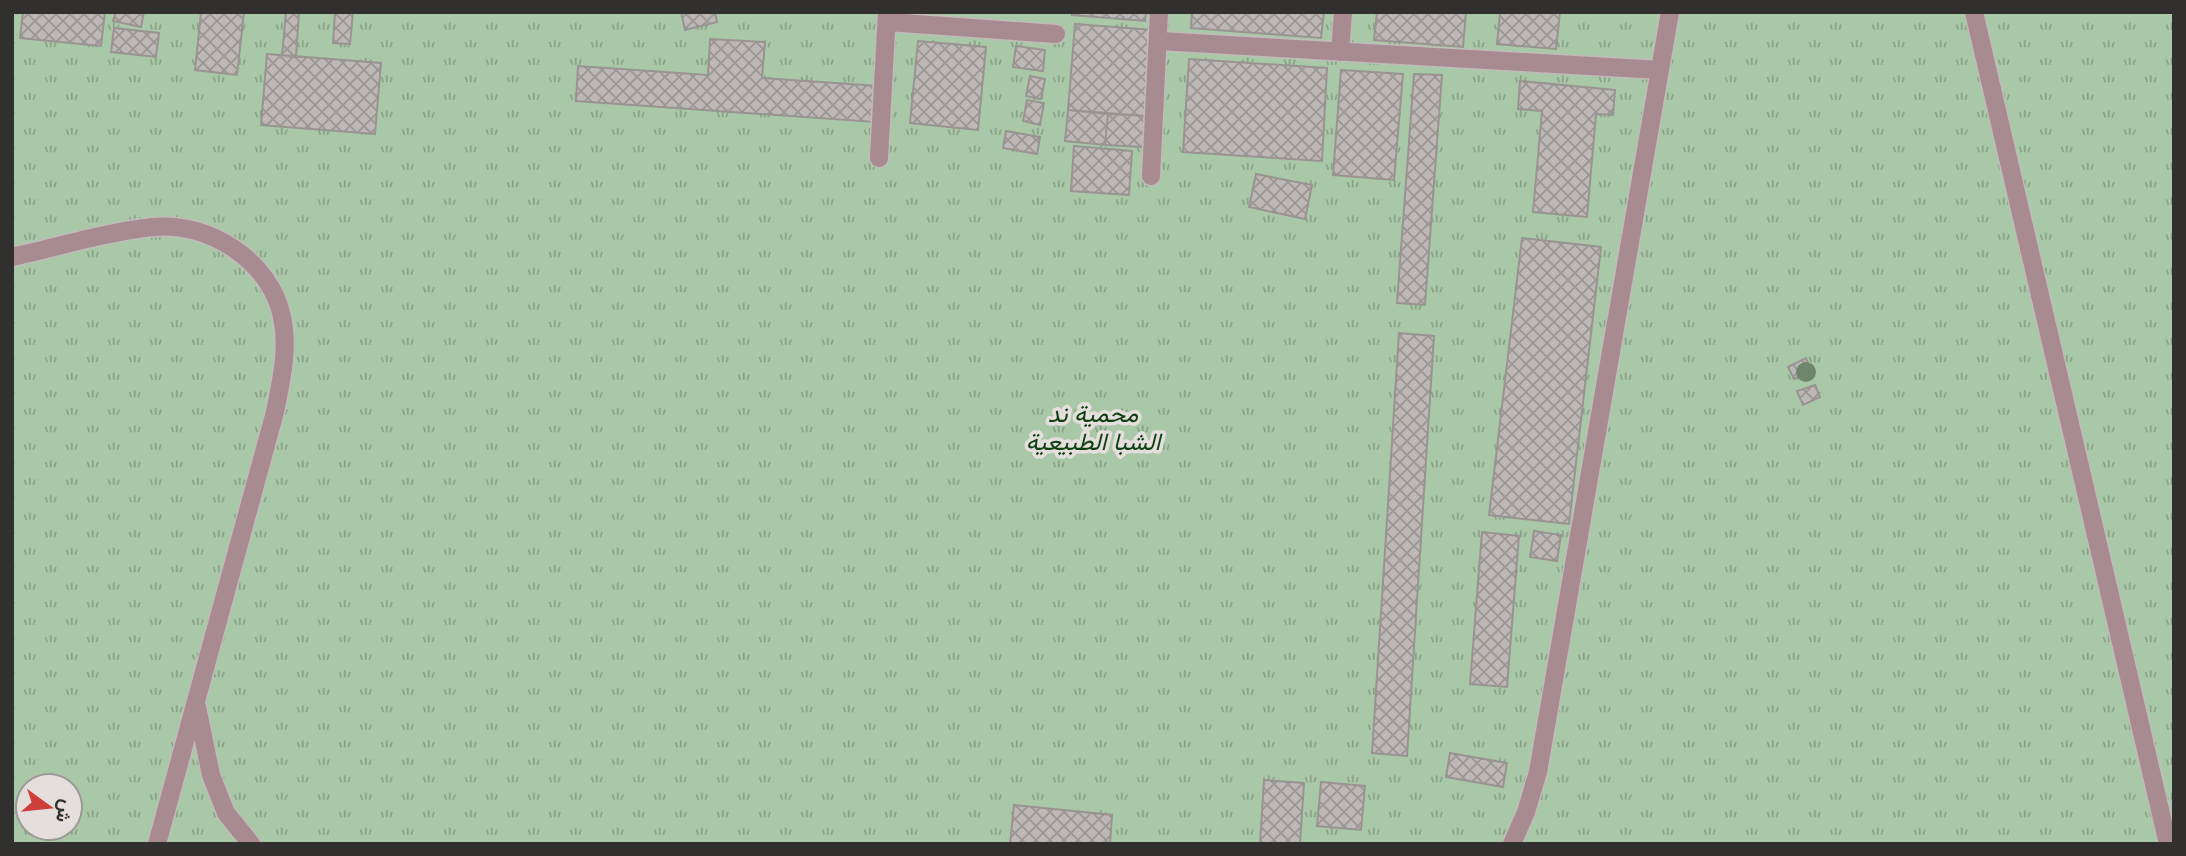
<svg xmlns="http://www.w3.org/2000/svg" width="2186" height="856" font-family="'Libre Baskerville',Vazirmatn,serif">
<style>
.park{fill:url(#park-tufts);fill-rule:evenodd}
.building{fill:url(#building-cross-hatch);stroke:#999491;stroke-width:2}
.lines{fill:none;stroke-linecap:round;stroke-linejoin:round}
.minor-casing{stroke:#c0bcb9;stroke-width:21}
.minor{stroke:#a88a91;stroke-width:18}
.tree{fill:#6e876c}
.labels{text-anchor:middle;stroke-width:7;stroke-linejoin:round;paint-order:stroke}
.park-label{font-size:24px;font-style:italic;fill:#0d3f11;stroke:#e4dfdc}
</style>
<defs>
<pattern id="park-tufts" width="24" height="20" patternUnits="userSpaceOnUse" patternTransform="scale(1.75)"><rect width="24" height="20" fill="#a9c8a8"/><path d="M3 7l-1-3M5 7V3M7 7l1-3M15 17l-1-3M17 17v-4M19 17l1-3" fill="none" stroke="#8aa389"/></pattern>
<pattern id="building-cross-hatch" width="8" height="8" patternUnits="userSpaceOnUse" patternTransform="scale(1.75)"><rect width="8" height="8" fill="#bdb8b5"/><path d="M0 0l8 8M0 8l8-8" fill="none" stroke="#9a9694"/></pattern>
</defs>
<rect width="100%" height="100%" fill="#e4dfdc"/>
<path class="park" d="M12 12H2174V844H12ZM28 786H70V828H28Z"/>
<path class="building" d="M23 12H105L101 46 20 38Z
M116 12H144L141 27 113 21Z
M201 12H244L237 75 195 70Z
M286 12H299L296 57 282 56Z
M335 12H353L350 44 333 43Z
M681 12H715L717 22 685 30Z
M1072 12H1146L1145 21 1072 15Z
M1192 12H1324L1321 38 1191 28Z
M1377 12H1466L1463 47 1374 40Z
M1500 12H1560L1556 49 1497 44Z
M1075 24 1153 30 1146 116 1068 110Z
M114 28 159 33 156 57 111 52Z
M710 39 765 42 762 78 878 86 875 122 576 101 578 66 708 75Z
M918 41 986 47 978 130 910 123Z
M1016 46 1045 50 1043 71 1013 67Z
M267 54 381 63 375 134 261 125Z
M1189 59 1327 68 1322 161 1183 152Z
M1341 70 1403 74 1394 180 1333 175Z
M1414 74 1442 75 1425 305 1397 303Z
M1030 76 1045 79 1041 99 1026 96Z
M1520 81 1615 90 1613 115 1596 114 1587 217 1533 212 1542 111 1518 109Z
M1027 100 1044 103 1040 125 1023 121Z
M1068 110 1108 114 1105 145 1065 141Z
M1108 114 1146 116 1143 147 1105 145Z
M1006 131 1040 137 1037 154 1003 148Z
M1074 146 1132 151 1129 195 1071 191Z
M1256 174 1312 185 1305 219 1249 207Z
M1522 238 1601 247 1569 524 1489 515Z
M1399 333 1434 336 1407 756 1372 753Z
M1806 358 1811 370 1794 379 1788 367Z
M1815 385 1820 397 1803 405 1797 391Z
M1534 531 1561 535 1557 561 1530 557Z
M1482 532 1519 536 1507 687 1470 684Z
M1450 753 1507 763 1503 787 1446 777Z
M1264 780 1304 783 1300 844H1260Z
M1321 782 1365 786 1361 830 1317 826Z
M1014 805 1112 815 1110 844H1010Z"/>
<g class="lines">
<defs>
<path id="minor" d="M1974 12 2168 844
M888 22 1056 34
M1159 41 1660 70
M1340 52 1343 12
M879 158 887 12
M1151 176 1159 12
M12 257C58 247 106 232 153 227 208 221 271 261 282 317 289 349 281 381 275 412L157 844
M197 707 211 775 226 813 251 844
M1512 844 1526 812 1538 772 1670 12"/>
</defs>
<use href="#minor" class="minor-casing"/>
<use href="#minor" class="minor"/>
</g>
<circle class="tree" cx="1806" cy="372" r="10"/>
<g class="labels">
<g class="park-label">
<text x="1093" y="422">محمية ند<tspan x="1093" dy="28">الشبا الطبيعية</tspan></text>
</g>
</g>
<rect width="2186" height="856" fill="none" stroke="#32302f" stroke-width="28"/>
<g transform="translate(49 807) rotate(105)"><circle r="33" fill="#e4dfdc" stroke="#9d9997" stroke-width="2"/>
<path d="M0-5L12 26L0 18L-12 26Z" fill="#cd3f3b"/>
<text y="-10" font-size="19" font-weight="bold" text-anchor="middle" fill="#32302f">ش</text>
</g>
</svg>
